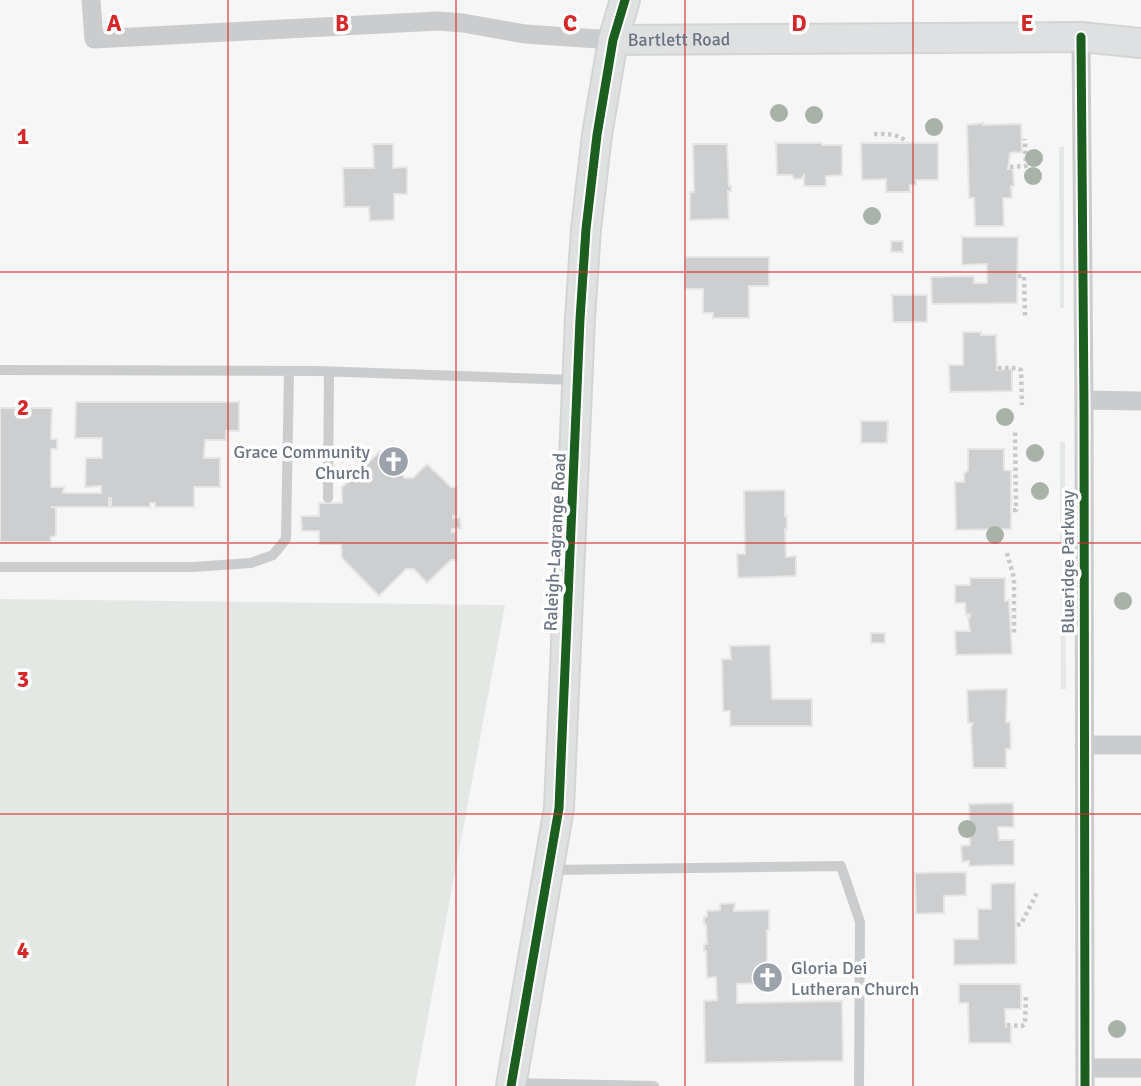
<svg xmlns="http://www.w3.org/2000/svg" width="1141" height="1086" font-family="Signika,sans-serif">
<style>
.green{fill:#e4e8e4}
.building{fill:#cdcecf;stroke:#e6e6e6;stroke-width:2}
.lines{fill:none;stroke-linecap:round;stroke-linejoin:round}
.secondary-casing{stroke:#d3d4d4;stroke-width:32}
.path{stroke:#c8c9ca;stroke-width:4.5;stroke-dasharray:3.5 3.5;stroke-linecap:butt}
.service{stroke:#cbcccd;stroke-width:10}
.minor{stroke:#cbcccd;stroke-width:19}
.secondary{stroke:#dfe0e1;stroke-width:28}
.cycleway-casing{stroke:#fff;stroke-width:13}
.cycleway{stroke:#1b5e20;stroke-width:9}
.tree{fill:#a8b2a8}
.grid{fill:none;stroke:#d62828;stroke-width:2;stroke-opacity:0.55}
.labels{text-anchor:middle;stroke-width:7;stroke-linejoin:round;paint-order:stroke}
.street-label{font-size:18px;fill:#6a7483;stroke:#fff}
.poi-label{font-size:18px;fill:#6a7483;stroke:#fff;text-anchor:end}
.grid-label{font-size:23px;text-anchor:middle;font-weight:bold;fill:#d62828;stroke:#fff;stroke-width:7;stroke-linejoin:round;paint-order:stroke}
</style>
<rect width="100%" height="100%" fill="#f6f6f6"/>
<path class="green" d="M1059 147H1064V308H1060Z
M1060 442H1065V544L1060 543Z
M1061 561 1065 562 1066 689H1061Z
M0 599 505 605 415 1086H0Z"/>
<path class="building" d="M983 123V125L1021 124 1022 152 1010 153 1008 169H1013L1014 186H1011L1012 198H1003L1004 226H975L974 198H969L967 125Z
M776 143H822V145H842V175L826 176V186H804V175L801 179H794L792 175H777Z
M861 143H938V180H916V185H910V192H886V179L862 180Z
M373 144H393V168L407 167V194H394V220L370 221 369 207H344L343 168H374Z
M693 144H727L729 186H731V191H728L729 219 690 220V192H694Z
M962 237H1018L1017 303 932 304 931 277 974 276V283H987V264L962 265Z
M891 241H903V252H891Z
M685 257H769V286H749V318H713V313H703V289H685Z
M892 295H927V322H893Z
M963 332H981V335H996L997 370 1012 369V391L950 392 949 365H963Z
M76 402H239V431H226V440H205L204 458H220V487H194V507H155V503H150V507H111V498H109V507H51L56 508V536L51 537V542H0V408H52L51 439H57V449H51V487H64L63 493H101V486L85 487 86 458H102V438H75Z
M861 421H888L887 443H861Z
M968 449H1004V470L1011 471V529L956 530 955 482H964V474L968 470Z
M380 451 405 478H413L427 464 451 487H457V515L453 516V518H460L461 528 452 529V532H456L457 560H451L427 583 414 569H406L379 596 342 558 341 544H319V531H302L301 516H319V503H342V487Z
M785 490V516H787V529H785L786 557 796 556V576L738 578 737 554H745L744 491Z
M970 578H1005V601L1009 600 1012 654 956 655 955 631H970L968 617H970V614L966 615 965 603H955V585H970Z
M871 633H885V643H871Z
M770 645 772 699H812V726H730V711H723L722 659H731L730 646Z
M1007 689 1006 722H1010L1011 749H1006V768H973L971 728 973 723H968L967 690Z
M1013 803 1014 827H998L999 840H1014V865L969 866V861L962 862 961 846 970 845 969 804Z
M966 872V895L944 896V913L916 914 915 873Z
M1001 883H1015L1016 964 954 965V939H978V909H991V884Z
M735 903 734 911 769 910V930H767V983L737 984V1003L842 1001 843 1061 705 1063 704 1001 717 1000 716 977 707 978 706 951H704V944H707L706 924H704V917H707V911L720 910V904Z
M959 984H1021V1009H1005L1006 1027H1011V1043H969L968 1003H959Z"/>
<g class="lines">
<defs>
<g id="secondary">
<path id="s1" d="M613 40 1081 37 1141 43"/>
<path d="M511 1086 559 808 580 319 586 229 597 135 613 40 625 0"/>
</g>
</defs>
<use href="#secondary" class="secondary-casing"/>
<path class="path" d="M874 134C885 134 899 133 906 142
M1010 167 1026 166 1025 139
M1018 276H1024L1025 318
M998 368H1017L1021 370 1022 405
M1013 510H1016L1015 431
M1007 553 1014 578V635
M1017 925 1021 924 1037 893
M1007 1025 1022 1026 1025 1024 1026 996"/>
<path class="service" d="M0 370 317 371 574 380
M328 498 329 372
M0 567H193L251 563 273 555 286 539 289 371
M552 870 841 866 860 922 859 1086
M514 1083 654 1086"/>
<path class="minor" d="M91 0 94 39 438 21 463 23 525 34 613 40
M1081 37 1084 405 1085 1086
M1084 400 1141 401
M1084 745H1141
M1085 1068H1141"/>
<use href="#secondary" class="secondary"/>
<defs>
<path id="cycleway" d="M1081 37 1084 405 1085 1086
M511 1086 559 808 580 319 586 229 597 135 613 40 625 0"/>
</defs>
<use href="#cycleway" class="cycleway-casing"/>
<use href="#cycleway" class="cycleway"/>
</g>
<g class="tree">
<circle cx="779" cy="113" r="9"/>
<circle cx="814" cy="115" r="9"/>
<circle cx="934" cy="127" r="9"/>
<circle cx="1034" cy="158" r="9"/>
<circle cx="1033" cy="176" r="9"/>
<circle cx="872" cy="216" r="9"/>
<circle cx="1005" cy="417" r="9"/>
<circle cx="1035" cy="453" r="9"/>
<circle cx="1040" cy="491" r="9"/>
<circle cx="995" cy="535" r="9"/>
<circle cx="1123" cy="601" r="9"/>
<circle cx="967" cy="829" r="9"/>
<circle cx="1117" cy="1029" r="9"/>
</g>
<path class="grid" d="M228 0V1086M456 0V1086M685 0V1086M913 0V1086M0 272H1141M0 543H1141M0 814H1141"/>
<defs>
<symbol id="church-disc" viewBox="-11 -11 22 22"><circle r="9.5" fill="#9ba2ab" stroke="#fff"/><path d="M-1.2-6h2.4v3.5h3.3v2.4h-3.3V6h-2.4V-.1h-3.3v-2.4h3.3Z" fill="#fff"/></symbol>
</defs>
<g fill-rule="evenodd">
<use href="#church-disc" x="376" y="444" width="35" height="35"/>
<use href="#church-disc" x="750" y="960" width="35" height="35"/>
</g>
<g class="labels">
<g class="street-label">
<text dy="6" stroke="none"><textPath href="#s1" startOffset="66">Bartlett Road</textPath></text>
<text transform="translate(555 542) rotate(-87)" y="6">Raleigh-Lagrange Road</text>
<text transform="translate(1068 562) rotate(-90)" y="6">Blueridge Parkway</text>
</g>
<g class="poi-label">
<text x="370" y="458">Grace Community<tspan x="370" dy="21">Church</tspan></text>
<text x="791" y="974" text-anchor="start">Gloria Dei<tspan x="791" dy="21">Lutheran Church</tspan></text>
</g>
</g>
<g class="grid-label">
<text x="114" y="31">A</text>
<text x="342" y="31">B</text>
<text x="570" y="31">C</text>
<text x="799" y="31">D</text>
<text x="1027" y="31">E</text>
<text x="23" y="144">1</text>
<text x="23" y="415">2</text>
<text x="23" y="687">3</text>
<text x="23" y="958">4</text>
</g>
</svg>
